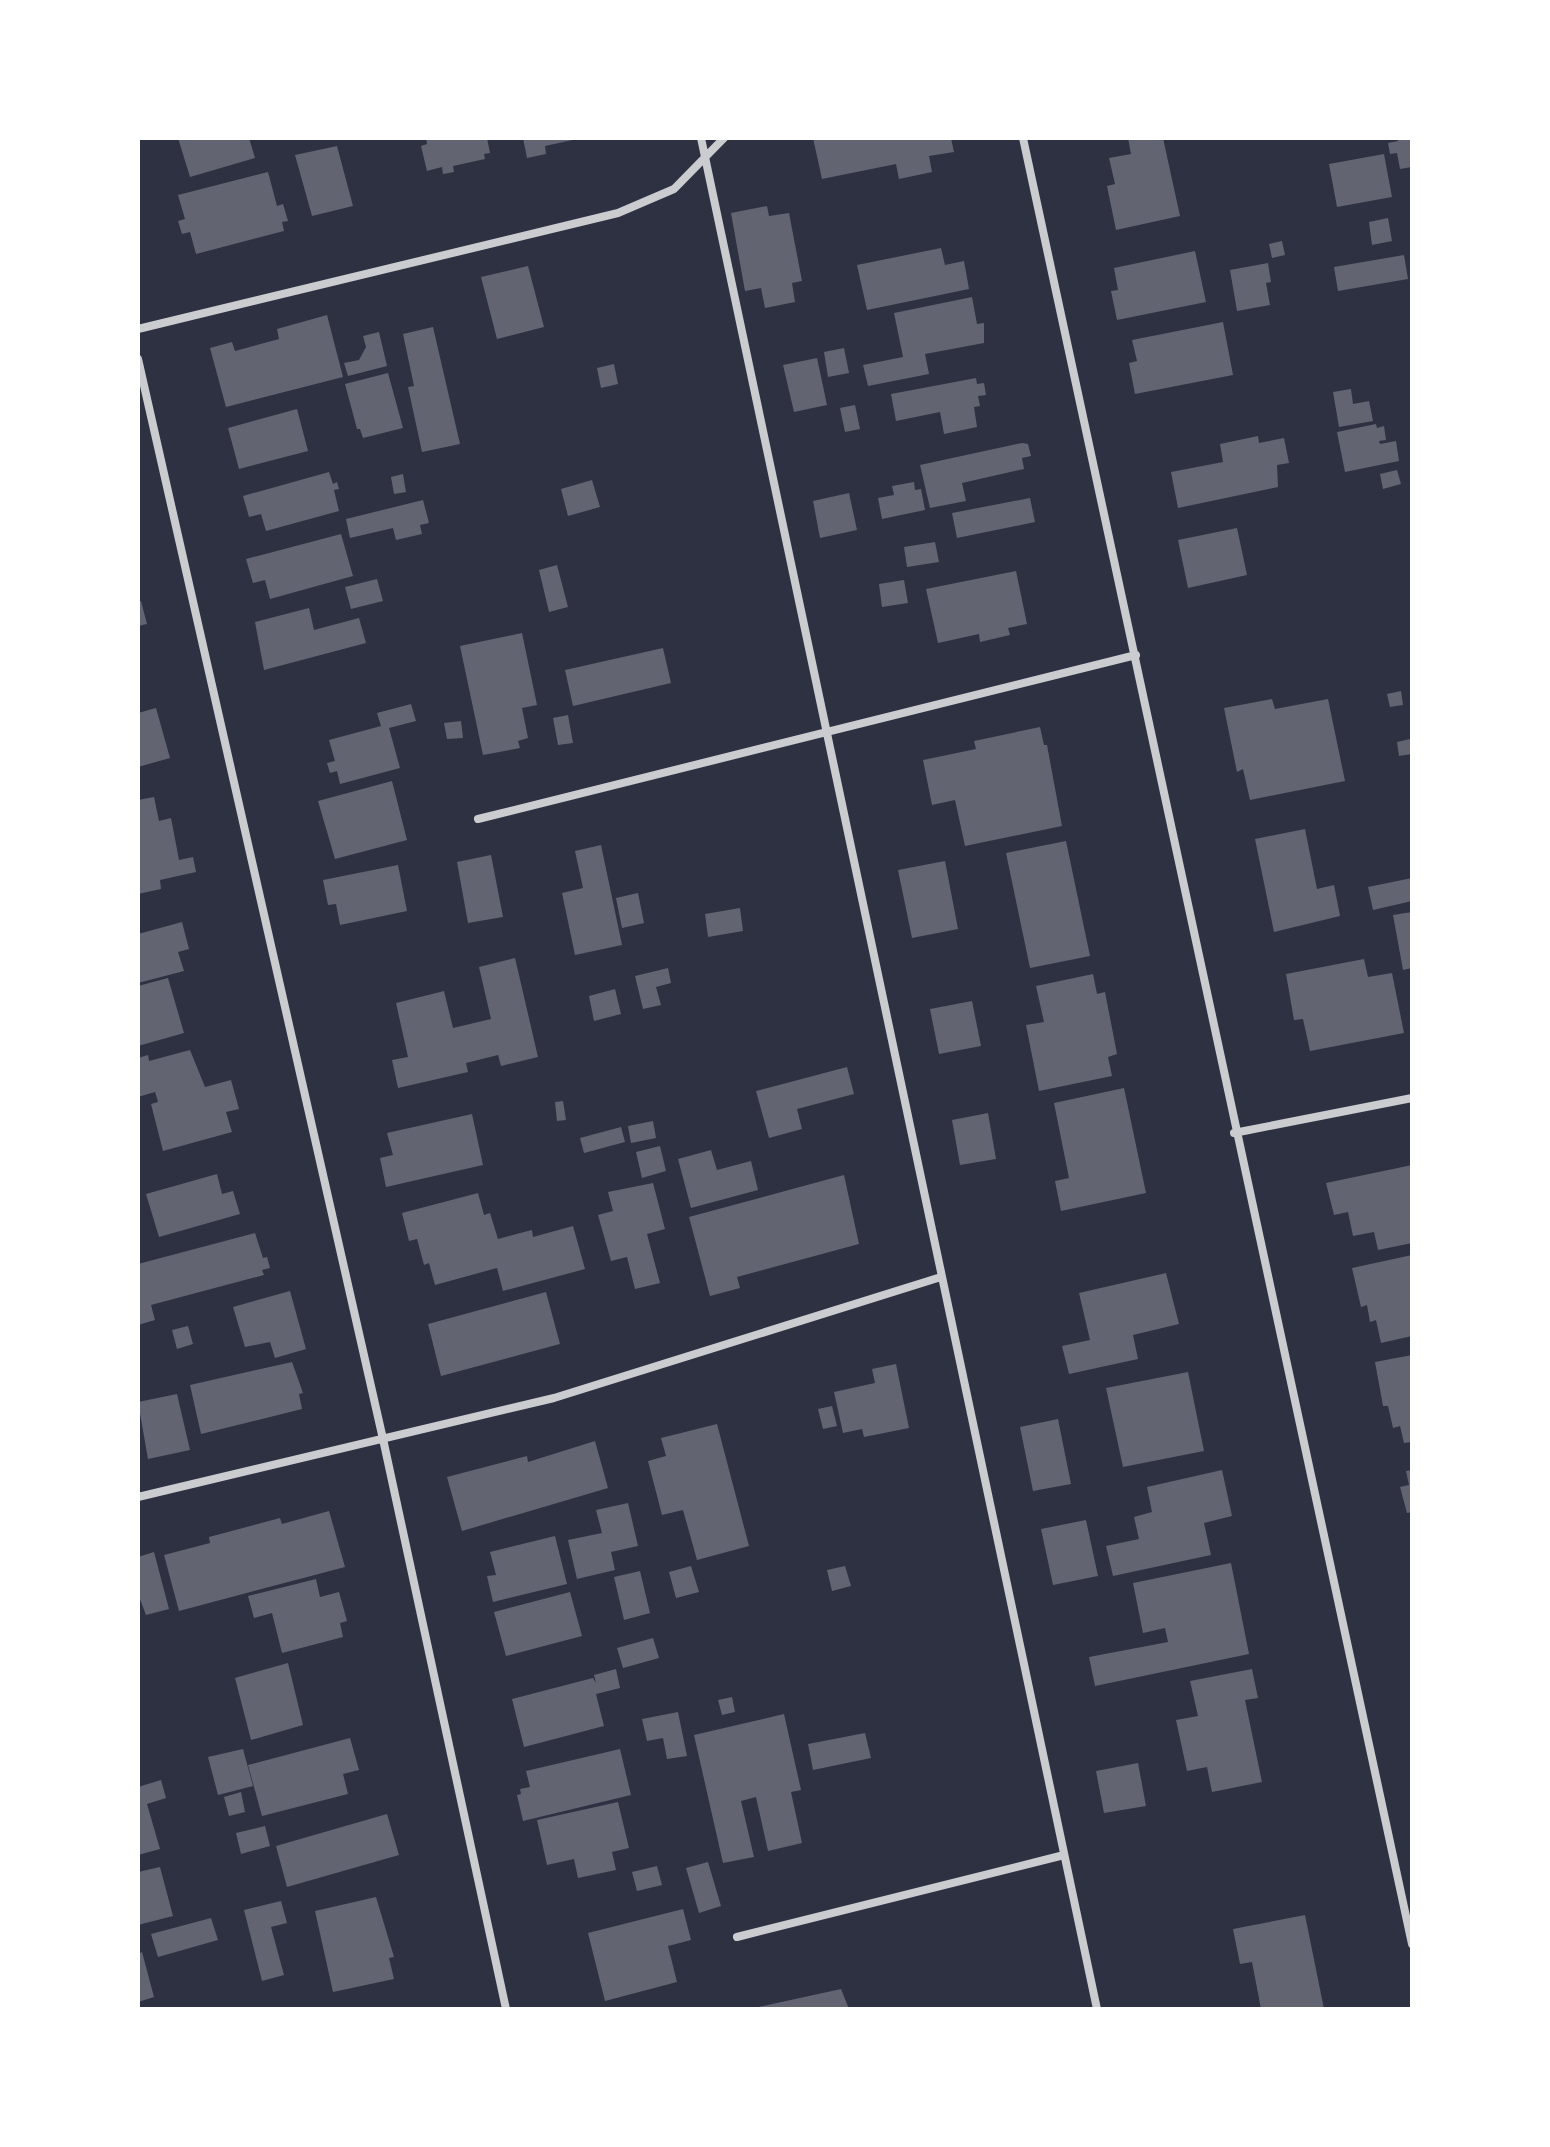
<svg xmlns="http://www.w3.org/2000/svg" width="1550" height="2147" font-family="Merriweather,serif">
<style>
.building{fill:#626471}
.lines{fill:none;stroke-linecap:round;stroke-linejoin:round}
.minor{stroke:#caccd0;stroke-width:8}
</style>
<rect width="100%" height="100%" fill="#2d3142"/>
<path class="building" d="M178 138H249L255 158 190 177Z
M426 138H487L490 153 484 154 485 159 453 166 454 172 443 174 442 167 427 171 421 146 427 144Z
M523 138H576L577 139 545 146 546 154 527 158Z
M813 138H951L954 152 929 156 932 172 899 179 896 164 822 179Z
M1128 138H1163L1180 216 1116 230 1107 186 1115 184 1109 158 1131 154Z
M1398 138H1412V167L1400 169 1397 153 1390 154 1388 143 1398 141Z
M337 146 353 206 312 216 295 155Z
M1384 154 1392 197 1337 207 1329 164Z
M268 172 277 206 283 204 288 221 282 222 284 231 196 254 190 232 182 234 178 221 185 219 178 195Z
M767 206 769 216 789 213 802 281 792 283 795 302 765 308 761 288 745 291 731 213Z
M1388 218 1392 241 1372 245 1369 222Z
M1282 241 1285 255 1272 258 1269 244Z
M941 248 945 265 964 261 969 289 867 310 857 265Z
M1195 251 1206 302 1117 320 1111 291 1118 290 1114 268Z
M1404 255 1408 279 1338 291 1334 267Z
M1268 263 1271 282 1266 283 1270 305 1237 311 1230 270Z
M528 266 544 327 497 339 481 277Z
M972 297 977 324 984 323V343L925 354 929 374 868 386 863 365 903 357 894 313Z
M327 315 343 377 226 407 210 348 232 342 235 351 279 339 277 329Z
M1223 322 1233 375 1135 394 1129 363 1137 361 1132 340Z
M433 327 460 444 422 452 408 387 414 386 403 334Z
M379 332 387 366 348 376 344 363 359 360 366 347 363 336Z
M844 348 849 373 828 377 824 352Z
M817 358 827 405 794 412 783 365Z
M614 364 618 384 601 388 597 368Z
M388 373 403 428 363 438 360 429H357L345 384Z
M976 378 977 384 984 383 986 395 978 396 980 406 974 407 977 427 944 434 940 412 896 421 891 394Z
M1351 389 1353 404 1369 401 1373 421 1339 427 1333 392Z
M855 405 860 429 845 432 840 408Z
M297 409 308 451 239 469 228 428Z
M1376 424 1377 428 1384 426 1386 440 1379 441 1380 444 1396 441 1399 461 1345 472 1337 432Z
M1258 436 1259 443 1284 438 1289 463 1277 465 1278 487 1178 508 1171 472 1223 462 1220 444Z
M1022 443 1028 444 1031 456 1022 458 1024 469 962 483 966 501 930 508 920 465Z
M1397 470 1401 484 1383 489 1380 474Z
M329 472 333 484 337 482 339 489 334 490 339 511 266 531 261 514 249 517 243 496Z
M403 474 406 492 394 494 391 477Z
M592 480 600 507 568 516 561 489Z
M914 482 915 490 921 489 925 510 882 519 878 498 894 495 892 486Z
M849 493 857 530 820 538 813 501Z
M1030 498 1035 522 957 538 952 513Z
M423 500 429 523 420 525 422 534 396 540 393 528 350 538 346 519Z
M1237 528 1247 575 1188 588 1178 540Z
M341 534 353 576 270 599 265 580 253 583 246 559Z
M935 542 939 562 907 567 904 547Z
M557 565 568 607 549 612 539 570Z
M1016 571 1027 624 1008 628 1010 635 980 642 979 634 938 643 926 589Z
M377 579 383 601 351 609 345 587Z
M904 580 908 603 882 607 879 584Z
M141 601 147 624 138 626V602Z
M309 608 314 630 359 618 366 643 264 670 255 622Z
M522 633 537 705 522 708 528 738 518 741 520 748 483 755 460 646Z
M663 648 671 683 573 706 565 670Z
M1401 691 1403 705 1390 707 1387 694Z
M1272 699 1275 709 1328 699 1345 781 1250 800 1243 769 1237 772 1224 708Z
M411 704 416 721 389 728 400 768 340 784 337 771 330 773 327 763 335 761 329 740 381 726 377 713Z
M156 708 170 758 138 767V713Z
M568 715 573 743 558 745 553 718Z
M461 721 463 738 447 739 444 723Z
M1040 727 1044 745H1047L1062 826 965 846 955 800 932 805 923 760 976 749 974 741Z
M1410 739 1412 754 1399 756 1397 742Z
M392 781 407 840 335 859 318 801Z
M154 797 159 821 171 818 179 860 193 857 196 872 160 880 161 889 138 894V800Z
M1305 829 1317 889 1334 885 1340 916 1274 932 1255 839Z
M1066 841 1090 956 1030 968 1006 853Z
M601 845 622 945 575 955 562 893 583 888 575 851Z
M491 855 503 917 468 923 457 862Z
M945 861 958 929 912 938 898 870Z
M398 865 407 911 340 925 336 904 328 905 323 880Z
M1412 878V901L1373 910 1368 887Z
M638 893 644 923 622 928 616 898Z
M740 908 743 931 708 937 705 914Z
M1412 912V968L1403 970 1393 915Z
M182 922 189 949 178 952 184 971 138 983V934Z
M515 958 538 1057 501 1066 498 1055 466 1063 468 1072 398 1088 392 1060 408 1057 396 1003 444 991 453 1028 491 1019 479 967Z
M1364 959 1368 977 1392 973 1404 1033 1310 1051 1303 1019 1294 1020 1286 974Z
M668 968 671 983 656 987 661 1005 643 1009 635 976Z
M1093 974 1097 994 1105 992 1117 1054 1108 1057 1112 1076 1039 1091 1026 1025 1044 1022 1036 986Z
M168 978 184 1033 138 1046V986Z
M615 989 621 1014 594 1021 589 996Z
M972 1001 981 1046 939 1054 930 1009Z
M190 1050 205 1087 231 1080 239 1109 226 1112 232 1132 163 1151 151 1104 158 1102 155 1092 138 1097V1058L148 1055 149 1061Z
M847 1067 854 1094 797 1109 802 1129 769 1138 756 1091Z
M1124 1088 1146 1193 1061 1211 1055 1181 1069 1178 1054 1103Z
M563 1101 566 1120 557 1121 555 1102Z
M988 1113 996 1159 960 1165 952 1120Z
M472 1114 483 1165 386 1187 380 1158 393 1155 387 1133Z
M653 1121 656 1138 631 1143 628 1126Z
M621 1127 625 1142 584 1153 580 1138Z
M660 1146 666 1171 642 1178 636 1152Z
M711 1150 717 1170 751 1161 758 1190 691 1208 678 1159Z
M1412 1165V1243L1378 1250 1374 1232 1353 1236 1348 1212 1334 1215 1326 1183Z
M217 1174 222 1194 233 1191 240 1214 159 1237 146 1194Z
M844 1175 859 1244 737 1277 740 1288 710 1296 689 1217Z
M653 1183 665 1229 647 1234 660 1283 635 1289 627 1257 611 1261 598 1215 613 1211 608 1192Z
M478 1193 484 1215 490 1213 498 1239 532 1230 533 1237 573 1226 585 1269 503 1291 497 1268 435 1285 429 1263 424 1265 417 1239 409 1241 402 1213Z
M255 1233 263 1258 267 1257 270 1268 262 1270 264 1275 151 1305 155 1320 138 1325V1264Z
M1412 1255V1336L1381 1343 1376 1320 1370 1322 1367 1305 1361 1307 1352 1268Z
M1166 1273 1179 1324 1133 1335 1138 1359 1069 1374 1062 1346 1090 1340 1079 1293Z
M290 1291 306 1349 275 1358 270 1342 245 1347 233 1307Z
M546 1292 560 1344 441 1376 428 1324Z
M188 1326 193 1344 177 1349 172 1330Z
M1412 1355V1442L1404 1443 1400 1426 1393 1428 1388 1406H1383L1375 1362Z
M292 1362 303 1393 299 1394 302 1409 201 1434 190 1385Z
M896 1364 909 1428 864 1437 862 1429 843 1433 834 1392 875 1383 872 1369Z
M1188 1372 1204 1451 1123 1467 1106 1388Z
M177 1394 190 1450 148 1459 138 1402Z
M832 1406 837 1426 823 1429 818 1409Z
M1058 1419 1071 1484 1033 1491 1020 1427Z
M717 1424 749 1546 697 1560 683 1510 662 1515 648 1461 666 1456 661 1438Z
M595 1441 608 1488 462 1531 447 1477 527 1456 528 1462Z
M1222 1470 1232 1516 1204 1523 1211 1555 1113 1576 1106 1546 1139 1539 1134 1517 1152 1512 1147 1487Z
M1412 1470V1512L1407 1513 1400 1487 1409 1485 1406 1471Z
M628 1503 638 1546 611 1552 615 1570 577 1579 568 1540 602 1533 596 1510Z
M329 1511 345 1567 179 1611 164 1555 210 1543 209 1537 280 1518 282 1524Z
M1086 1520 1098 1576 1053 1585 1041 1529Z
M555 1536 567 1584 493 1602 487 1576 496 1575 490 1552Z
M154 1552 169 1609 146 1615 138 1594V1557Z
M1231 1563 1249 1654 1095 1686 1089 1657 1168 1642 1165 1628 1143 1633 1133 1583Z
M691 1566 699 1592 676 1598 669 1572Z
M845 1566 851 1586 832 1591 827 1570Z
M640 1571 650 1613 624 1620 614 1577Z
M316 1579 320 1597 339 1592 347 1621 340 1623 343 1637 282 1653 272 1613 254 1618 248 1596Z
M570 1592 582 1636 506 1656 494 1612Z
M653 1638 659 1658 623 1668 617 1648Z
M288 1663 303 1725 251 1740 235 1678Z
M616 1669 620 1688 596 1694 604 1726 524 1747 512 1699 593 1678 596 1683 594 1675Z
M1252 1669 1258 1698 1245 1700 1262 1782 1212 1792 1207 1767 1187 1771 1176 1720 1198 1716 1190 1681Z
M732 1697 735 1712 722 1715 718 1700Z
M678 1712 687 1756 667 1759 663 1738 647 1741 642 1719Z
M784 1714 801 1790 791 1792 802 1843 768 1851 756 1797 741 1801 754 1857 723 1863 694 1735Z
M865 1733 871 1758 813 1770 808 1744Z
M350 1738 359 1770 343 1774 348 1794 262 1816 248 1765Z
M243 1749 253 1786 218 1795 208 1757Z
M620 1749 631 1795 523 1821 517 1795 521 1794 520 1789 530 1787 526 1771Z
M1138 1763 1146 1806 1104 1813 1096 1771Z
M161 1780 166 1798 147 1804 160 1849 138 1855V1787Z
M241 1792 245 1812 229 1816 224 1797Z
M618 1802 629 1848 612 1852 616 1870 578 1878 574 1859 547 1865 537 1820Z
M387 1814 399 1855 287 1887 276 1846Z
M265 1826 270 1846 241 1854 236 1833Z
M708 1862 721 1906 699 1913 686 1868Z
M657 1866 662 1885 637 1891 632 1872Z
M160 1867 173 1916 138 1925V1872Z
M376 1897 394 1957 389 1958 394 1979 333 1992 315 1911Z
M281 1901 287 1923 271 1927 284 1975 262 1981 244 1910Z
M683 1909 691 1940 668 1946 677 1982 605 2001 588 1933Z
M1305 1915 1324 2009H1261L1252 1962 1240 1964 1233 1929Z
M211 1918 218 1940 158 1957 151 1934Z
M142 1952 154 1997 138 2002V1954Z
M841 1989 849 2009H754V2008Z"/>
<g class="lines">
<path class="minor" d="M701 138 1097 2009
M1023 138C1155 740 1280 1343 1412 1944
M138 329 618 213 674 189 724 138
M138 359 383 1439 506 2009
M478 819 1136 655
M1234 1133 1412 1098
M138 1497 554 1398 941 1277
M737 1937 1064 1855"/>
</g>
<rect width="1550" height="2147" fill="none" stroke="#ffffff" stroke-width="280"/>
</svg>
